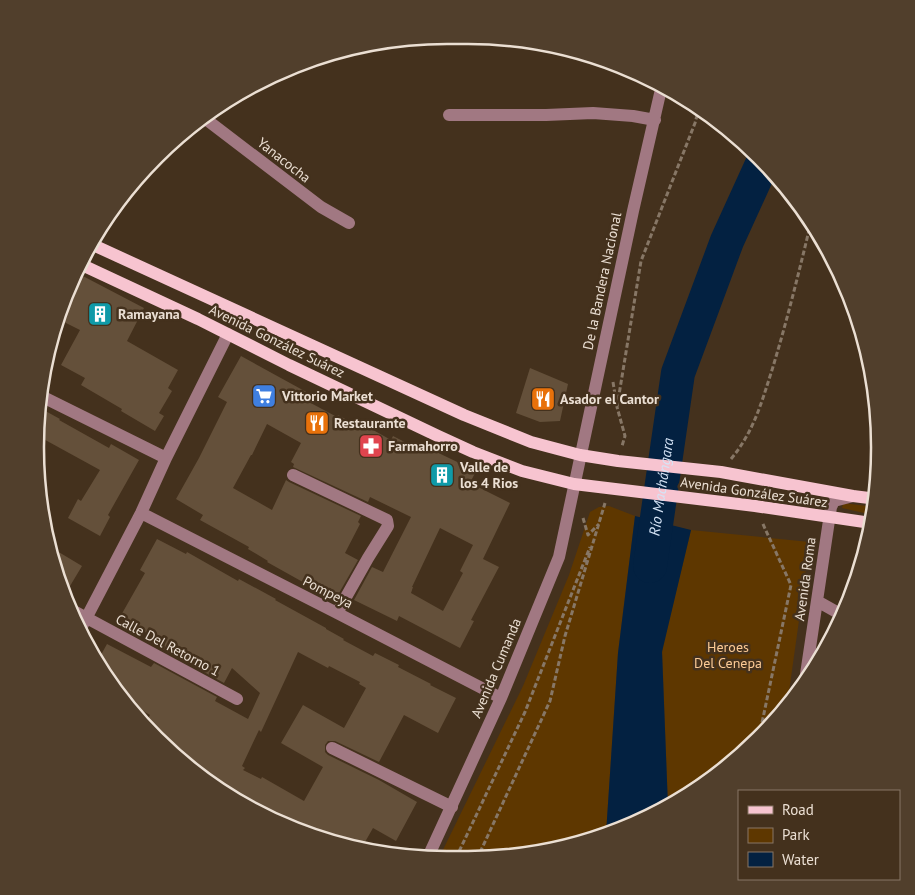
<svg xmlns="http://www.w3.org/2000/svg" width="915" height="895" font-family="'PT Sans',sans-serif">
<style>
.green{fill:#5e3700}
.water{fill:#032141}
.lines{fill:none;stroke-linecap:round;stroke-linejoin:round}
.river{stroke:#032141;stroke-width:34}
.building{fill:#64503a;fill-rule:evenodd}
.path{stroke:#877766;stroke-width:3;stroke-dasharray:5 2.5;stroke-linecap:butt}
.minor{stroke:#a17882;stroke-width:12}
.major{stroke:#f7c4d0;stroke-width:12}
.labels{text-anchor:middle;stroke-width:5;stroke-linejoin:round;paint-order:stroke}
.street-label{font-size:14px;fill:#ebdfd3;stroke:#44311d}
.poi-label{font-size:14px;font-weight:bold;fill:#ebdfd3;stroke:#44311d;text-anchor:start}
.park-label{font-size:14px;fill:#fcca95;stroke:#44311d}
.water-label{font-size:15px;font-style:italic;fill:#d5e4f6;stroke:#44311d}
.rim{fill:none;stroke:#ebdfd3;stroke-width:2.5}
</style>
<rect width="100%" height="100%" fill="#44311d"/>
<path class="green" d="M843 503 875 507 873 515 842 508Z
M609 506 635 516 618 653 606 834 574 846 494 859 439 858 523 686 569 575 590 512 599 507Z
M691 530 810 542 787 706 777 720 718 775 668 807 662 648Z"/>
<path class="water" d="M635 516 691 530 662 652 668 807 650 818 606 834 618 653Z"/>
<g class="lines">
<path class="river" id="s1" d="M650 566 678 373 727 241 763 162"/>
</g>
<path class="building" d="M79 274 144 308 127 341 178 370 168 388 172 391 159 413 164 416 155 431 121 411 122 409 81 385 85 378 61 365 80 330 58 319 63 302Z
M241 356 310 394 307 401 337 417 338 415 364 429 366 426 391 440 393 436 422 451 424 446 476 471 470 483 510 503 483 559 499 567 471 620 474 621 460 648 399 616 397 621 354 600 372 567 383 572 411 517 370 497 368 502 293 467 294 464 291 462 301 443 267 424 252 455H251L233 488 272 510 286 480 289 482 361 516 358 522 360 524 345 553 358 560 335 600 267 562 268 561 248 549 249 547 200 520 203 515 176 499 199 458 227 402 218 397ZM440 528 473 545 460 571 463 573 443 611 411 593 413 587H412Z
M530 368 568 384 560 421 540 422 516 413Z
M40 408 60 419 59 420 109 448 111 444 139 460 108 515 110 517 100 536 68 518 78 499 81 501 100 470 38 436Z
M157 539 186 554 187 552 238 581 239 579 276 599 275 600 326 628V629L344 639 343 640 373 656 375 653 399 665 398 667 431 684 430 685 456 698 438 733 404 715 379 762 335 741H328L325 745V752L328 755 379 780 417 802 396 841 373 828 361 849 315 838 242 805 206 779 209 773 170 751 144 724 150 715 120 698 97 662 107 644 151 667 154 663 217 697 215 701 248 719 260 693 232 668 224 683 162 649 165 644 120 617 145 573 140 570ZM298 652 328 668 329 666 360 682 359 684 366 688 344 728 303 705 281 743 323 767 304 801 262 777 261 779 243 770 245 768 242 766 259 730 261 732Z
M47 545 82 566 70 586 58 578 49 554Z"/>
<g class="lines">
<path class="path" d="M613 382 617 407 625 436 622 446
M617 407 641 261 695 123 699 108
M731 459C754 431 761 404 772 370 787 321 799 272 811 222
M583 518 588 535 599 524
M759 737 791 585 762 522
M456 858 525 712 590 547
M477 859 550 701 565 636 605 503"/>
<path class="minor" d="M449 115H546L593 113 633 116 655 120
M203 117 321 207 349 223
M41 396 166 458
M293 475 387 520 388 526 368 558 337 613
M141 513 337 613 501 698
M817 601 842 615
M70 609 237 699
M79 632 141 513 166 458 228 334
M805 681 831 507 834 501 853 496
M332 748 452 807
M428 857 501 698 559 557 633 211 662 85"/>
<path class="major" d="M91 244 464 415 531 442 580 455 618 461 721 472 853 496 877 499
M80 264 198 319 289 365 438 436 473 452 522 471 574 484 755 506 871 523"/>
</g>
<defs>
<symbol id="building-square" viewBox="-11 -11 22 22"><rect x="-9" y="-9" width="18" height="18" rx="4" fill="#0f9aa8" stroke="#44311d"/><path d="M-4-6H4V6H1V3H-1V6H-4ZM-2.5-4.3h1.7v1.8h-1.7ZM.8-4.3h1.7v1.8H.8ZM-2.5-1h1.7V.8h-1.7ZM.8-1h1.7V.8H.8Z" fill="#fff"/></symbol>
<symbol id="supermarket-square" viewBox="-11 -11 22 22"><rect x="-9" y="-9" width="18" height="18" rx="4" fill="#3f7fe0" stroke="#44311d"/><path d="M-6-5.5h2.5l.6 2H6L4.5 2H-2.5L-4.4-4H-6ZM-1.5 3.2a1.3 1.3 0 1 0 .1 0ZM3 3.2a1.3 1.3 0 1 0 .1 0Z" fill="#fff"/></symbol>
<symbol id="restaurant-square" viewBox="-11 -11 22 22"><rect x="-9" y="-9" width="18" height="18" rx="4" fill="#e8710a" stroke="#44311d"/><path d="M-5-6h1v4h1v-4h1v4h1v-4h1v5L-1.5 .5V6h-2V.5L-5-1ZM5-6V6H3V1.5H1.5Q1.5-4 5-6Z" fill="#fff"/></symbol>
<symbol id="pharmacy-square" viewBox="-11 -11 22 22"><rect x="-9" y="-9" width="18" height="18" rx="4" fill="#e0444e" stroke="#44311d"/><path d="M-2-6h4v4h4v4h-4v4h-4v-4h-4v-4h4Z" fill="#fff"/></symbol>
</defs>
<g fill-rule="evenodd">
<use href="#building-square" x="86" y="300" width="28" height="28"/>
<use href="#supermarket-square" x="250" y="382" width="28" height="28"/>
<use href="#restaurant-square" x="529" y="385" width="28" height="28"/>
<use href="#restaurant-square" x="303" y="409" width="28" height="28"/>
<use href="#pharmacy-square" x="357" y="432" width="28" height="28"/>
<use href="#building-square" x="428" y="461" width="28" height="28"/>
</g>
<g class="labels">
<g class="street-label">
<text transform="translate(284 160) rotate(38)" y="5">Yanacocha</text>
<text transform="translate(602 281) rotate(-78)" y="5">De la Bandera Nacional</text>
<text transform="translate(277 341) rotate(26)" y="5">Avenida González Suárez</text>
<text transform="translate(754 492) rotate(8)" y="5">Avenida González Suárez</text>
<text transform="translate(805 579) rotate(-82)" y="5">Avenida Roma</text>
<text transform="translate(328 592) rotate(27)" y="5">Pompeya</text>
<text transform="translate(168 645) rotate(28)" y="5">Calle Del Retorno 1</text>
<text transform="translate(496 668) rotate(-67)" y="5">Avenida Cumanda</text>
</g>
<g class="poi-label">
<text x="118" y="319">Ramayana</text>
<text x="282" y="401">Vittorio Market</text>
<text x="560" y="404">Asador el Cantor</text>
<text x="334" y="428">Restaurante</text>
<text x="388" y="451">Farmahorro</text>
<text x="460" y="472">Valle de<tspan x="460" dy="16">los 4 Rios</tspan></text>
</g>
<g class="park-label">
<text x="728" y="652">Heroes<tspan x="728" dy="16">Del Cenepa</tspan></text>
</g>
<g class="water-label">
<text dy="5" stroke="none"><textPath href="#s1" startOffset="80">Río Machángara</textPath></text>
</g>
</g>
<path d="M0 0H915V895H0ZM447 44H468A403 403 0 0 1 871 447V448A403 403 0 0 1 468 851H447A403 403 0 0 1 44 448V447A403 403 0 0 1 447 44Z" fill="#513f2c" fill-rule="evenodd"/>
<path class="rim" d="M447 44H468A403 403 0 0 1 871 447V448A403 403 0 0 1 468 851H447A403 403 0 0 1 44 448V447A403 403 0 0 1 447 44Z"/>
<rect x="738" y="790" width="162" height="90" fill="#44311d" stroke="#877766"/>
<rect x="748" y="806" width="25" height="8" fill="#f7c4d0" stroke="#877766"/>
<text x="782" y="815" font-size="15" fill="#ebdfd3">Road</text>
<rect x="748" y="828" width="25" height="15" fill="#5e3700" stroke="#877766"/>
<text x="782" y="840" font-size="15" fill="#ebdfd3">Park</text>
<rect x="748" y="852" width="25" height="15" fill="#032141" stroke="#877766"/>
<text x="782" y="865" font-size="15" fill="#ebdfd3">Water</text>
</svg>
